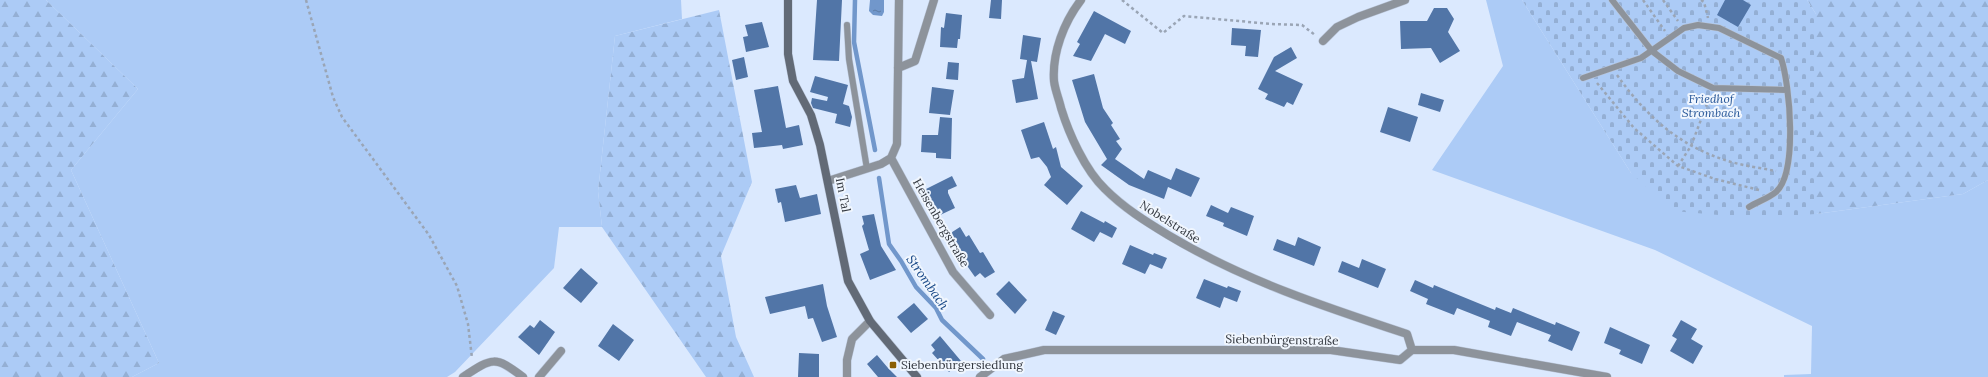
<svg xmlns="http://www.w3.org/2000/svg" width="1988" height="377" font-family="Lora,serif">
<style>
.green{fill:#accbf6}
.forest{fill:url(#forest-firs)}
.cemetery{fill:url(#cemetery-stones)}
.water{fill:url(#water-ripples)}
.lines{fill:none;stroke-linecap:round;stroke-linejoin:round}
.stream{stroke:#7197cb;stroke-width:4.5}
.building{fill:#5175a7}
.service-casing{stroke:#b9c5d8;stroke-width:7}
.minor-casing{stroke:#b9c5d8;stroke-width:9}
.tertiary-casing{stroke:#b9c5d8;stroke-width:9}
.secondary-casing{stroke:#b9c5d8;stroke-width:9}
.path{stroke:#9aa5b5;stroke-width:2.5;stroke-dasharray:3 3;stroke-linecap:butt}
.service{stroke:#8d939b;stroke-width:6}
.minor{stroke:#8d939b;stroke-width:8}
.tertiary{stroke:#8d939b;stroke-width:8}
.secondary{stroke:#626a76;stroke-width:8}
.poi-dot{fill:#8b5f03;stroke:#f0f6fe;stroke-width:1.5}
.labels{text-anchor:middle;stroke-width:4;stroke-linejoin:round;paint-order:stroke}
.park-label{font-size:12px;font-style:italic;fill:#265698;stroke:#f0f6fe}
.street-label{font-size:12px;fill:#32373f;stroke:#f0f6fe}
.poi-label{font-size:12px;fill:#32373f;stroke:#f0f6fe;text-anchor:start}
.water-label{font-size:13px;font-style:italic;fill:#154686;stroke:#f0f6fe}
</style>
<defs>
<pattern id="forest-firs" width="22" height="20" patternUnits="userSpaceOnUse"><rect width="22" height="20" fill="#accbf6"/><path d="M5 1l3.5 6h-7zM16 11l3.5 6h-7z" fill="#94afd4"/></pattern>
<pattern id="cemetery-stones" width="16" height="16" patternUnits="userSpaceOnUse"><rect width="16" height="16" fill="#accbf6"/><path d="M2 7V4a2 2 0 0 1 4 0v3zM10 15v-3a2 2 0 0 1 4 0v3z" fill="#94afd4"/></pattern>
<pattern id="water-ripples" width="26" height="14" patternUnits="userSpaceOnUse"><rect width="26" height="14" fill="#7197cb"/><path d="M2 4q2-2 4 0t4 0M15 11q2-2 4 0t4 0" fill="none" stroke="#5d7ca6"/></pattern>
</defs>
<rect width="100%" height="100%" fill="#dbe9fe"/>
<path class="green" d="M46 0H681L682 19 615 36 598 191 602 227H559L554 268 455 372 447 377H132L159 363 71 170 138 89Z
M1486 0H1522L1631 173 1816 214 1963 194 1988 180V377H1784V375L1811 374 1812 326 1655 250 1432 170 1503 66Z"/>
<path class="forest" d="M0 0H46L138 89 71 170 159 363 132 377H0Z
M1807 0H1988V180L1963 194 1816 214V14Z
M719 10 752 182 721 256 736 337 754 377H706L602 227 598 191 615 36Z"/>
<path class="cemetery" d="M1522 0H1807L1816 14V214L1753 218 1673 211 1631 173Z"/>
<path class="water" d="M870 0H884V12L882 16 873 15 869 11Z"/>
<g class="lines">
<path class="stream" d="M855 0 854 42 875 150
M879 178 889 244 901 261 916 287 936 308 942 320 983 359"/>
</g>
<path class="building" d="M817 0H842L839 61 813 60Z
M991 0H1002L1001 19 989 18Z
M1725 0H1743L1751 5 1738 27 1717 15Z
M1434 8H1447L1454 19 1448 32 1460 51 1440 63 1431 48 1401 49 1400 21H1427Z
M1094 11 1131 31 1125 44 1105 34 1091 61 1073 56 1080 44 1077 42Z
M946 13 962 15 960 39H958L957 48 940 47 941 27 944 28Z
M762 22 769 47 746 52 743 37 748 36 745 25Z
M1232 28 1261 30 1258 57 1245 56 1246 46 1231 45Z
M1023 35 1041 38 1037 62 1031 61 1038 99 1016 103 1012 80 1024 78 1027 60 1020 59Z
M1291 47 1297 58 1275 71 1303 84 1293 105 1287 102 1284 107 1265 99 1268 94 1258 89 1274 57Z
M744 57 748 77 736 80 732 60Z
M948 62 959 63 958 80 946 79Z
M1094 74 1103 108 1113 123 1111 125 1120 139 1116 141 1122 149 1115 159 1144 179 1148 170 1171 180 1176 168 1200 178 1191 197 1168 187 1164 199 1129 185 1101 165 1107 159 1085 122 1072 80Z
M815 76 848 85 843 104 849 106 852 117 850 127 835 123 837 114 813 108 811 103 812 98 827 101 828 97 810 92Z
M778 86 786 128 799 125 803 145 783 149 782 145 754 148 752 133 762 132 754 90Z
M932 87 954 90 950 115 929 113Z
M1421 93 1444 100 1440 112 1418 105Z
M1388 107 1418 117 1410 142 1380 132Z
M940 117 952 118 951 159 936 158V153L921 152 922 135H938Z
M1044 122 1053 149 1056 147 1061 167 1083 186 1067 205 1044 185 1051 177 1047 167 1039 157 1031 159 1021 130Z
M952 176 957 186 948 190V193L955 208 938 216 931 202 928 204 922 191Z
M796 185 800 198 817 194 821 214 785 222 781 202 778 203 775 189Z
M1211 205 1228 213 1231 207 1254 216 1247 236 1223 226 1224 223 1206 216Z
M1081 211 1104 223 1105 221 1117 228 1112 238 1100 232 1094 242 1071 229Z
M874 214 881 246 896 270 870 280 860 254 869 250 862 226 864 224 862 216Z
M960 227 966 237 969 235 980 253 983 252 995 272 985 278 980 273 975 277 946 236Z
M1298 237 1321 247 1314 266 1273 250 1277 239 1295 246Z
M1130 245 1153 255 1154 253 1167 258 1162 269 1150 264 1145 274 1122 264Z
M1362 259 1386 269 1378 288 1338 272 1342 261 1359 268Z
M581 268 598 283 581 303 563 288Z
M1204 279 1227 288 1228 286 1241 291 1237 302 1224 297 1220 308 1196 298Z
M1415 280 1433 288 1434 285 1495 310 1496 307 1511 313 1513 308 1555 325 1556 322 1580 332 1572 351 1548 341 1551 335 1517 322 1511 336 1488 327 1490 321 1457 308 1454 315 1426 304 1428 299 1410 291Z
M1009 281 1027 300 1015 314 996 294Z
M823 284 827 306 837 337 822 342 813 318 808 319 805 306 770 314 765 297Z
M914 303 928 319 911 333 897 317Z
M1053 311 1065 316 1056 335 1045 330Z
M540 320 555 332 539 355 518 337 530 325 534 328Z
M1681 320 1697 329 1691 339 1703 346 1693 364 1670 351 1677 339 1672 336Z
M613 324 634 340 619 361 598 346Z
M1610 327 1650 345 1642 364 1619 354 1621 350 1604 343Z
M940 336 961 361 949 372 932 353 935 350 931 345Z
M799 353 819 354V377H798Z
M877 355 888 368 897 377H878L867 364Z"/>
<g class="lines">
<defs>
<path id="service" d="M1612 0 1652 51 1678 71 1713 88 1787 90
M847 25 849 59 867 169
M1583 78 1641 58 1684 28 1698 25 1719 28 1781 58C1790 85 1798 172 1776 192 1769 198 1757 202 1749 207"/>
<path id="minor" d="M1081 0C1064 22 1052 53 1054 81 1055 90 1059 99 1061 108 1069 134 1085 170 1105 189 1124 208 1145 221 1168 235 1243 280 1325 307 1407 334L1412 350
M1323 41 1337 27 1358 17 1405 0
M898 68 915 61 934 0
M891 158 897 144 899 0
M828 181 881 164 891 158 953 272 990 315
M463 377C493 357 495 356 523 377
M539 377 561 351
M980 377 1004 359 1044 350H1331L1400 360 1412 350H1454L1607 377"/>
<path id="tertiary" d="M847 377V360L852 339 870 321"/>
<path id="secondary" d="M788 0V54L793 81 811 115 820 145 848 281 870 321 917 377"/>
</defs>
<use href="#service" class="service-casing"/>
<use href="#minor" class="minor-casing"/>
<use href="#tertiary" class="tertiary-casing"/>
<use href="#secondary" class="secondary-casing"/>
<path class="path" d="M306 0 333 97 342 117 429 235 457 286 468 324 472 358
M1122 0 1163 33 1184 16 1271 24 1302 25 1315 35
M1643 0 1665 31
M1663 0 1678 21
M1701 0 1704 2 1708 18
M1617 75C1646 116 1679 146 1728 161 1744 166 1761 168 1776 171
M1597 83 1634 128 1678 166 1715 179 1759 190
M1678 166 1691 146 1710 96"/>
<use href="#service" class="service"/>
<use href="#minor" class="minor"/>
<use href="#tertiary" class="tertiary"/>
<use href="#secondary" class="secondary"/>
</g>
<rect class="poi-dot" x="889" y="361" width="8" height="8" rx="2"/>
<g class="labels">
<g class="park-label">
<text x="1711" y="103">Friedhof<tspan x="1711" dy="14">Strombach</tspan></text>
</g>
<g class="street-label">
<text transform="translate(843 195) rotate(79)" y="4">Im Tal</text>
<text transform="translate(1170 222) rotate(32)" y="4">Nobelstraße</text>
<text transform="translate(941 223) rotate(60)" y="4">Heisenbergstraße</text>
<text transform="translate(1282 340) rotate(1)" y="4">Siebenbürgenstraße</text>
</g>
<g class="poi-label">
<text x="901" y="369">Siebenbürgersiedlung</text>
</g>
<g class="water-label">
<text transform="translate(928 282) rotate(55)" y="5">Strombach</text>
</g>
</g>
</svg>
